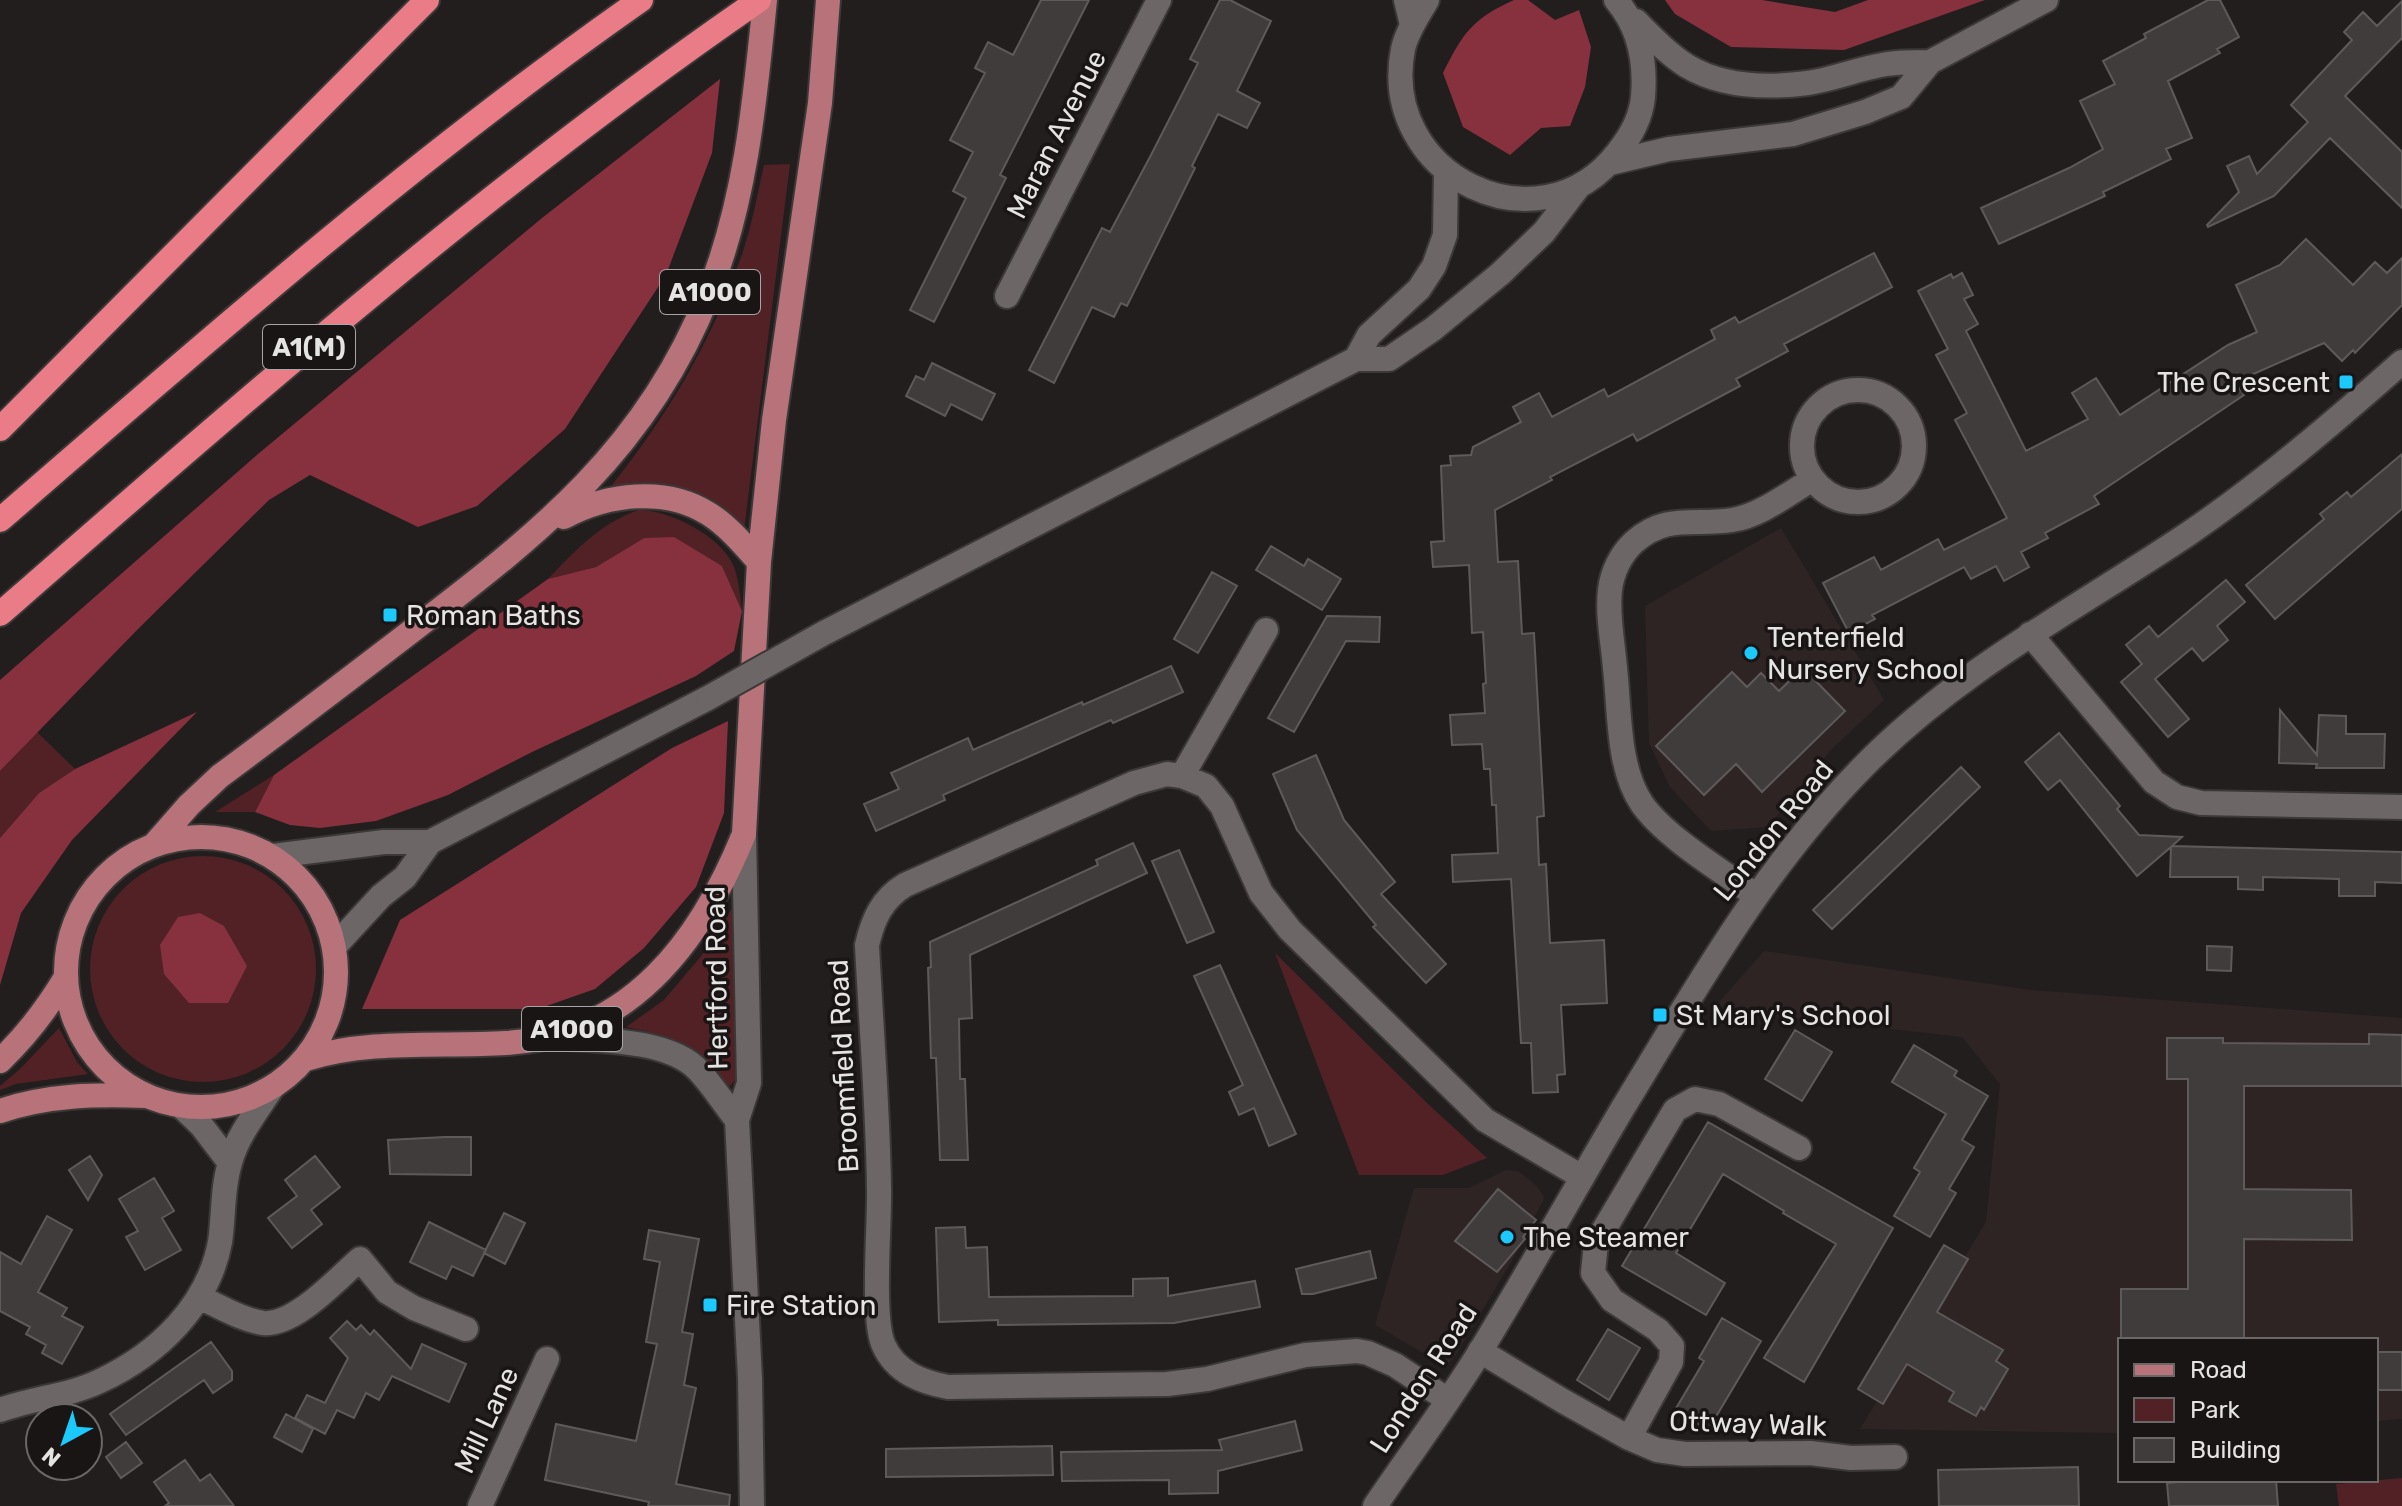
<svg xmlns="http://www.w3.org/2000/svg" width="2402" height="1506" font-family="Rubik,sans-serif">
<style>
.built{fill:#2f2424}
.green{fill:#512126}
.forest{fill:#86313d}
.building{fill:#413c3c;stroke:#5f5a5a;stroke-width:2}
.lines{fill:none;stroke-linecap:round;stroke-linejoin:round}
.street-casing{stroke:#3c3838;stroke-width:28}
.secondary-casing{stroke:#3c3838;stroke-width:28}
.primary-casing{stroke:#3c3838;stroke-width:28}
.highway-casing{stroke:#3c3838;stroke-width:28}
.street{stroke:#6c6666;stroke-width:24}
.secondary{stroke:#6c6666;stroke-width:24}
.primary{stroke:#b77379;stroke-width:24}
.highway{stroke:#e97c86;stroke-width:24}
.secondary-bridge-casing{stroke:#3c3838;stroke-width:28;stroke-linecap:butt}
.secondary-bridge{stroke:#6c6666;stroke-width:24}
.poi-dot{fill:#1cc9fc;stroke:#191515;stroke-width:3}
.labels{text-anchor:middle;stroke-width:7;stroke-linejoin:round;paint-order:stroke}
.shield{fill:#191515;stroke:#a8a5a5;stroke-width:2}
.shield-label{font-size:26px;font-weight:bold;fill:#e6e3e3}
.street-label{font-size:28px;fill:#e6e3e3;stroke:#191515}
.poi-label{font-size:28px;fill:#e6e3e3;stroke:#191515;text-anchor:start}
</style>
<rect width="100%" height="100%" fill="#221e1e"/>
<path class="built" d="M1781 528 1884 700 1831 750 1768 827 1711 831 1670 787 1649 743 1645 606Z
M1764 951 2031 990 2402 1018V1419L2376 1421V1340H2120V1433L1860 1429 1986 1222 2000 1084 1962 1037 1713 1009Z
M1506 1170 1518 1171 1537 1186 1544 1197 1543 1201 1534 1218 1536 1220 1454 1358 1447 1364 1439 1362 1375 1325 1414 1188H1469Z"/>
<path class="green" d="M790 164 744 530C699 495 674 475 615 490L612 485C667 416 710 344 740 260 751 230 757 196 764 165Z
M639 510C669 510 722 536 734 567 739 580 740 597 742 611L722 566 644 538 596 567 548 579C575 551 600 523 639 510Z
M37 732 75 769 39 793 0 838V771Z
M274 775 255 812H215Z
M90 969a113 113 0 1 1 226 0a113 113 0 1 1-226 0Z
M732 908 735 1080 730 1086 725 1084C701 1043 670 1036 626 1027L664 1000 707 949Z
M1275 953 1428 1104 1487 1158 1443 1175H1359Z
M59 1028 77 1062 88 1074 16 1084 0 1090V1086L20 1069Z
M2402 1478V1506H2339L2336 1484Z"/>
<path class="forest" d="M1514 0H1528L1555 20 1579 10 1591 47 1585 87 1570 126 1541 128 1510 155 1463 127 1443 73C1463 33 1472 19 1514 0Z
M1665 0H1762L1835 12 1868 0H1985L1844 50 1731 47 1675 14Z
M720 79 712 153 666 275 565 429 477 506 418 527 310 475 269 500 136 631 0 771V680L258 454 542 218Z
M674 537 722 566 742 611 734 651 696 676 532 752 448 795 376 821 320 828 290 825 255 812 274 775 548 579 596 567 644 538Z
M197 712 72 840 21 913 0 985V838L39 793 75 769Z
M728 721 724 813 696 887 644 948 595 989 538 1009H362L400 920 672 748Z
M200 913 224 926 247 966 228 1003H189L164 974 160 945 178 917Z"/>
<path class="building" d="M1041 0H1089L1000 175 1006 178 934 322 910 310 966 198 953 191 973 152 950 140 985 73 975 68 988 42 1013 55Z
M1220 0H1230L1271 21 1237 91 1260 103 1247 128 1218 114 1192 166 1195 168 1127 306 1121 303 1114 317 1092 307 1054 383 1029 370 1102 228 1110 232 1151 155 1198 63 1190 59Z
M2208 0H2220L2239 37 2217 49 2220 53 2168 81 2192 138 2166 149 2171 159 2103 192 2105 196 1999 244 1981 208 2069 168 2103 149 2080 101 2115 84 2103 61 2146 38 2144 34Z
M2402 1V38L2345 96 2402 152V208L2330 138 2274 196 2208 227 2207 225 2239 192 2227 166 2249 156 2257 174 2308 122 2291 105 2352 40 2344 32 2363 12 2377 26Z
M2306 239 2353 285 2375 262 2387 273 2402 258V305L2355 353 2353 350 2342 361 2324 343 2235 382 2244 395 2094 496 2099 504 2045 533 2048 538 2021 552 2029 567 2004 581 1996 566 1971 579 1964 567 1872 615 1875 619 1849 633 1823 583 1874 557 1881 570 1938 539 1944 550 2007 518 1955 420 1967 413 1936 355 1948 349 1918 291 1951 274 1953 278 1962 273 1973 295 1964 299 1978 324 1966 331 2026 451 2088 419 2072 393 2096 378 2120 415 2228 345 2257 332 2236 285 2280 265Z
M1874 253 1892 287 1784 344 1788 351 1736 379 1740 386 1637 441 1633 434 1550 477 1552 480 1495 510 1498 562 1518 561 1522 634 1534 633 1544 816 1537 817 1539 865 1546 864 1550 943 1604 940 1607 1003 1561 1005 1565 1074 1557 1075 1558 1092 1533 1093 1531 1043H1521L1511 879 1453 882 1452 855 1498 853 1496 805H1492L1490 769H1484L1482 744 1452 745 1450 715 1485 713 1483 684 1486 683 1483 632 1472 633 1469 565 1433 567 1431 542 1444 541 1441 466 1451 465 1450 456 1471 455 1473 447 1521 422 1513 407 1539 393 1552 417 1604 389 1608 397 1715 339 1711 330 1735 317 1739 323Z
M932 363 995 394 982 420 951 404 945 416 906 396 916 376 924 380Z
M2402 454V509L2275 619 2246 585 2324 519 2320 514 2347 492 2351 497Z
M1271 546 1304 566 1308 559 1341 579 1322 610 1256 570Z
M1212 572 1237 586 1198 653 1174 639Z
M2226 580 2245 602 2217 626 2228 640 2203 661 2192 648 2155 679 2189 719 2168 737 2121 682 2142 664 2126 645 2149 626 2158 637Z
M1327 616 1380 617 1379 642 1346 641 1294 732 1268 718Z
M1171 666 1183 692 1113 723 1111 720 943 795 945 800 876 831 864 804 899 789 891 773 968 738 973 750 1082 702 1083 705Z
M1803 668 1845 711 1762 792 1736 764 1704 795 1656 746 1732 672 1747 687 1761 673 1779 691Z
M2280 710 2317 755 2319 715 2346 716V734H2385L2384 768H2316L2317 764 2279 763Z
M2059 733 2120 806 2117 809 2139 835 2182 837 2172 846 2402 852V883L2375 882V896H2339V879L2263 877V890L2238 889V877H2170L2171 847 2137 876 2060 780 2048 790 2025 762Z
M1316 755 1344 820 1395 882 1381 894 1446 964 1426 983 1373 927 1376 925 1297 830 1273 774Z
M1961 767 1980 787 1832 929 1813 910Z
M1133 843 1147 873 970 955 972 1018 959 1019 960 1079H965L968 1160H940L936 1058H931L928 968 931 967 930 942 1098 865 1096 860Z
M1179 850 1214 932 1187 943 1152 861Z
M2207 946 2232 947 2231 971 2207 970Z
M1220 965 1296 1134 1269 1146 1254 1108 1239 1115 1229 1092 1243 1085 1194 976Z
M1795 1030 1832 1052 1802 1101 1765 1079Z
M2369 1034 2402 1035V1086H2244V1189L2351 1190 2352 1240 2244 1239V1340H2121V1289H2188V1079H2167V1038H2223V1043L2369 1044Z
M1914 1045 1957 1071 1954 1076 1988 1096 1962 1140 1974 1147 1949 1189 1956 1193 1930 1237 1894 1216 1920 1172 1914 1168 1946 1114 1892 1082Z
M1708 1122 1893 1228 1804 1382 1764 1358 1836 1244 1783 1213 1784 1211 1723 1174 1676 1253 1725 1283 1706 1315 1622 1266Z
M445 1137H471V1175L390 1174 388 1140Z
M90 1156 102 1175 88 1200 69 1170Z
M315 1156 340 1187 311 1210 322 1224 292 1248 268 1218 297 1196 285 1180Z
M154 1178 174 1211 162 1218 181 1250 145 1270 126 1237 138 1231 119 1199Z
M1498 1189 1536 1220 1523 1237 1525 1239 1497 1272 1455 1241Z
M504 1213 525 1223 505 1264 484 1253Z
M47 1216 72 1230 38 1292 67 1308 62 1316 83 1327 62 1364 42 1353 46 1345 26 1334 30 1327 0 1311V1252L21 1264Z
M429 1222 486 1250 473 1276 452 1266 446 1279 410 1262Z
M965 1227 966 1248 987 1247 989 1297 1133 1296V1279L1168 1278V1296L1255 1281 1260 1307 1174 1323 998 1325V1320L939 1322 936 1228Z
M649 1230 699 1239 682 1332 693 1334 684 1385 696 1388 676 1484 730 1495 729 1506H648L649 1502 545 1480 556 1424 636 1441 657 1344 646 1342 660 1262 644 1259Z
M1944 1245 1968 1259 1937 1312 2003 1350 1996 1361 2008 1369 1984 1410 1981 1407 1976 1416 1949 1401 1954 1392 1907 1364 1883 1404 1858 1389Z
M1370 1251 1376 1278 1313 1294H1302L1296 1269Z
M1722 1318 1761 1341 1708 1430 1675 1410 1704 1361 1699 1358Z
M347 1321 356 1330 361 1325 370 1335 374 1330 411 1369 422 1344 466 1364 449 1402 392 1376 379 1400 366 1393 354 1418 337 1410 325 1434 295 1418 307 1395 325 1403 348 1358 330 1338Z
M1608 1329 1640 1348 1609 1400 1577 1380Z
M211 1342 232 1371V1380L213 1393 204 1380 126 1435 110 1414Z
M2376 1352H2402V1390H2376Z
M286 1414 313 1429 302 1452 274 1437Z
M1295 1421 1302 1450 1218 1471V1493L1169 1494V1480L1062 1481 1061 1452 1222 1450 1219 1440Z
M126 1442 142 1463 121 1478 106 1457Z
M1052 1446 1053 1475 886 1477V1449Z
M185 1460 200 1481 210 1474 234 1506H165L169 1503 154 1482Z
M2078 1467 2079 1506H1939L1938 1470Z
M2198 1480H2276L2278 1506H2169L2167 1483Z"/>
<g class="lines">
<defs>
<path id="street" d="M1406 0 1412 25
M1007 296 1159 0
M1802 446a56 56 0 1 1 112 0a56 56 0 1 1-112 0Z
M2030 634 2154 782 2177 797 2201 803 2402 807
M1182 776 1266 630
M1755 895C1722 871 1665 837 1642 804 1617 767 1620 711 1615 668 1613 643 1607 615 1610 590 1612 572 1621 554 1634 542 1667 513 1694 526 1732 520 1760 516 1789 493 1813 479
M181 1106 201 1125 230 1163
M199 1297C219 1306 242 1320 263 1323 295 1326 337 1279 360 1259L387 1292 414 1308 466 1329
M1480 1351 1563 1401 1629 1438 1657 1450 1685 1454 1810 1453 1851 1458 1895 1457
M1448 1400 1395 1365 1368 1353 1357 1351 1305 1355 1207 1379 1167 1384 948 1387C921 1382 896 1372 884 1346 871 1319 880 1224 879 1189 878 1108 871 1026 867 945 873 919 882 899 905 885L1134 783 1167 774 1182 776 1206 786 1222 806 1261 893 1290 930 1485 1120 1582 1177
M0 1410C33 1398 69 1396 100 1381 158 1354 208 1306 220 1242 224 1216 222 1188 230 1163 237 1136 257 1111 272 1088
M1629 1438 1671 1362 1672 1346 1658 1330 1612 1300 1593 1273 1596 1243 1675 1110 1695 1099 1719 1104 1799 1148
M480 1506 547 1359"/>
<path id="secondary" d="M1427 0C1418 16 1407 31 1403 49 1378 176 1540 254 1618 152 1631 136 1641 117 1643 97 1646 61 1640 28 1616 0
M1636 21C1652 37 1668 54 1687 66 1722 87 1769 88 1808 83 1835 79 1860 68 1887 64 1901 62 1916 62 1930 62
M1610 163 1669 149 1793 134 1865 112 1901 97 1930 62 2046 0
M1356 359 1369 335 1419 289 1434 266 1445 235 1446 172
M824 633 1356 359H1389L1433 329 1500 274 1544 232 1579 186
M744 834 749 1083 737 1120 750 1379 752 1506
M273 856 384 842H430
M334 947 381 896 405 877 430 842 708 698
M550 1037C593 1040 669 1038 699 1071 713 1086 724 1104 737 1120
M1375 1506C1410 1454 1448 1404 1481 1350 1530 1270 1576 1187 1624 1106 1696 988 1765 866 1863 767 1958 670 2076 609 2188 534 2264 482 2333 423 2402 362"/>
<path id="primary" d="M564 517C607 494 666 486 709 514 728 526 744 545 759 562
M66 972a135 135 0 1 1 270 0a135 135 0 1 1-270 0Z
M154 845 189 805 220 776C285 728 349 679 413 630 540 533 647 449 708 295 746 201 755 100 765 0
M306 1059C370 1039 439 1047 506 1043 631 1036 701 940 744 834L759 562 774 420 820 103 828 0
M0 1061C26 1036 47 1009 66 977
M0 1111C48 1095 95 1094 146 1096"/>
<path id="highway" d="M0 429 427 0
M0 520C208 340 415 158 641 0
M0 614C245 400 490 185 759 0"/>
</defs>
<use href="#street" class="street-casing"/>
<use href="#secondary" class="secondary-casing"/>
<use href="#primary" class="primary-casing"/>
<use href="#highway" class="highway-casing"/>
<use href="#street" class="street"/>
<use href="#secondary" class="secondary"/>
<use href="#primary" class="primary"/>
<use href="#highway" class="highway"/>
<defs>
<path id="secondary-bridge" d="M708 698 824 633"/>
</defs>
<use href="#secondary-bridge" class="secondary-bridge-casing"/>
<use href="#secondary-bridge" class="secondary-bridge"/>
</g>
<g class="poi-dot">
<rect x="2338" y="374" width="16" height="16" rx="4"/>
<rect x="382" y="607" width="16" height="16" rx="4"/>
<circle cx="1751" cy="653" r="8"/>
<rect x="1652" y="1007" width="16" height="16" rx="4"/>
<circle cx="1507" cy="1237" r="8"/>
<rect x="702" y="1297" width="16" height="16" rx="4"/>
</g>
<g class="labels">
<g class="shield">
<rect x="660" y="270" width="100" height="44" rx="6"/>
<rect x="263" y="325" width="92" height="44" rx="6"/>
<rect x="522" y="1007" width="100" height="44" rx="6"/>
</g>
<g class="shield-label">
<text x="710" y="301">A1000</text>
<text x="309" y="356">A1(M)</text>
<text x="572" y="1038">A1000</text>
</g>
<g class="street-label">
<text transform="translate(1056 134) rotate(-63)" y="10">Maran Avenue</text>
<text transform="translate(1773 830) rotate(-51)" y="10">London Road</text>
<text transform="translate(716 978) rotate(-91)" y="10">Hertford Road</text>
<text transform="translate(843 1066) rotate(-93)" y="10">Broomfield Road</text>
<text transform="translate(1423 1378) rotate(-57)" y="10">London Road</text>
<text transform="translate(486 1420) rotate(-65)" y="10">Mill Lane</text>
<text transform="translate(1748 1423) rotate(2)" y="10">Ottway Walk</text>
</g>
<g class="poi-label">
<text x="2330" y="392" text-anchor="end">The Crescent</text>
<text x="406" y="625">Roman Baths</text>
<text x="1767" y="647">Tenterfield<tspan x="1767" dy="32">Nursery School</tspan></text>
<text x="1676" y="1025">St Mary's School</text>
<text x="1523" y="1247">The Steamer</text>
<text x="726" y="1315">Fire Station</text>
</g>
</g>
<rect x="2118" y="1338" width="260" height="144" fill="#191515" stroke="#6b6767" stroke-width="2"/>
<rect x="2134" y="1364" width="40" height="12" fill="#b77379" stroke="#6b6767" stroke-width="2"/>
<text x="2190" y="1378" font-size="24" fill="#e6e3e3">Road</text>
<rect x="2134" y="1398" width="40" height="24" fill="#512126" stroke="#6b6767" stroke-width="2"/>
<text x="2190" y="1418" font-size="24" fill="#e6e3e3">Park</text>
<rect x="2134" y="1438" width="40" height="24" fill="#413c3c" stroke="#6b6767" stroke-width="2"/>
<text x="2190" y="1458" font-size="24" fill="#e6e3e3">Building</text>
<g transform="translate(64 1442) rotate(220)"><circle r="38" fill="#191515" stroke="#6b6767" stroke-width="2"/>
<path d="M0-6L14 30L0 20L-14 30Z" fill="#1cc9fc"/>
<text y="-12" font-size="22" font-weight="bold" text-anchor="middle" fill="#e6e3e3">N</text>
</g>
</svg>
